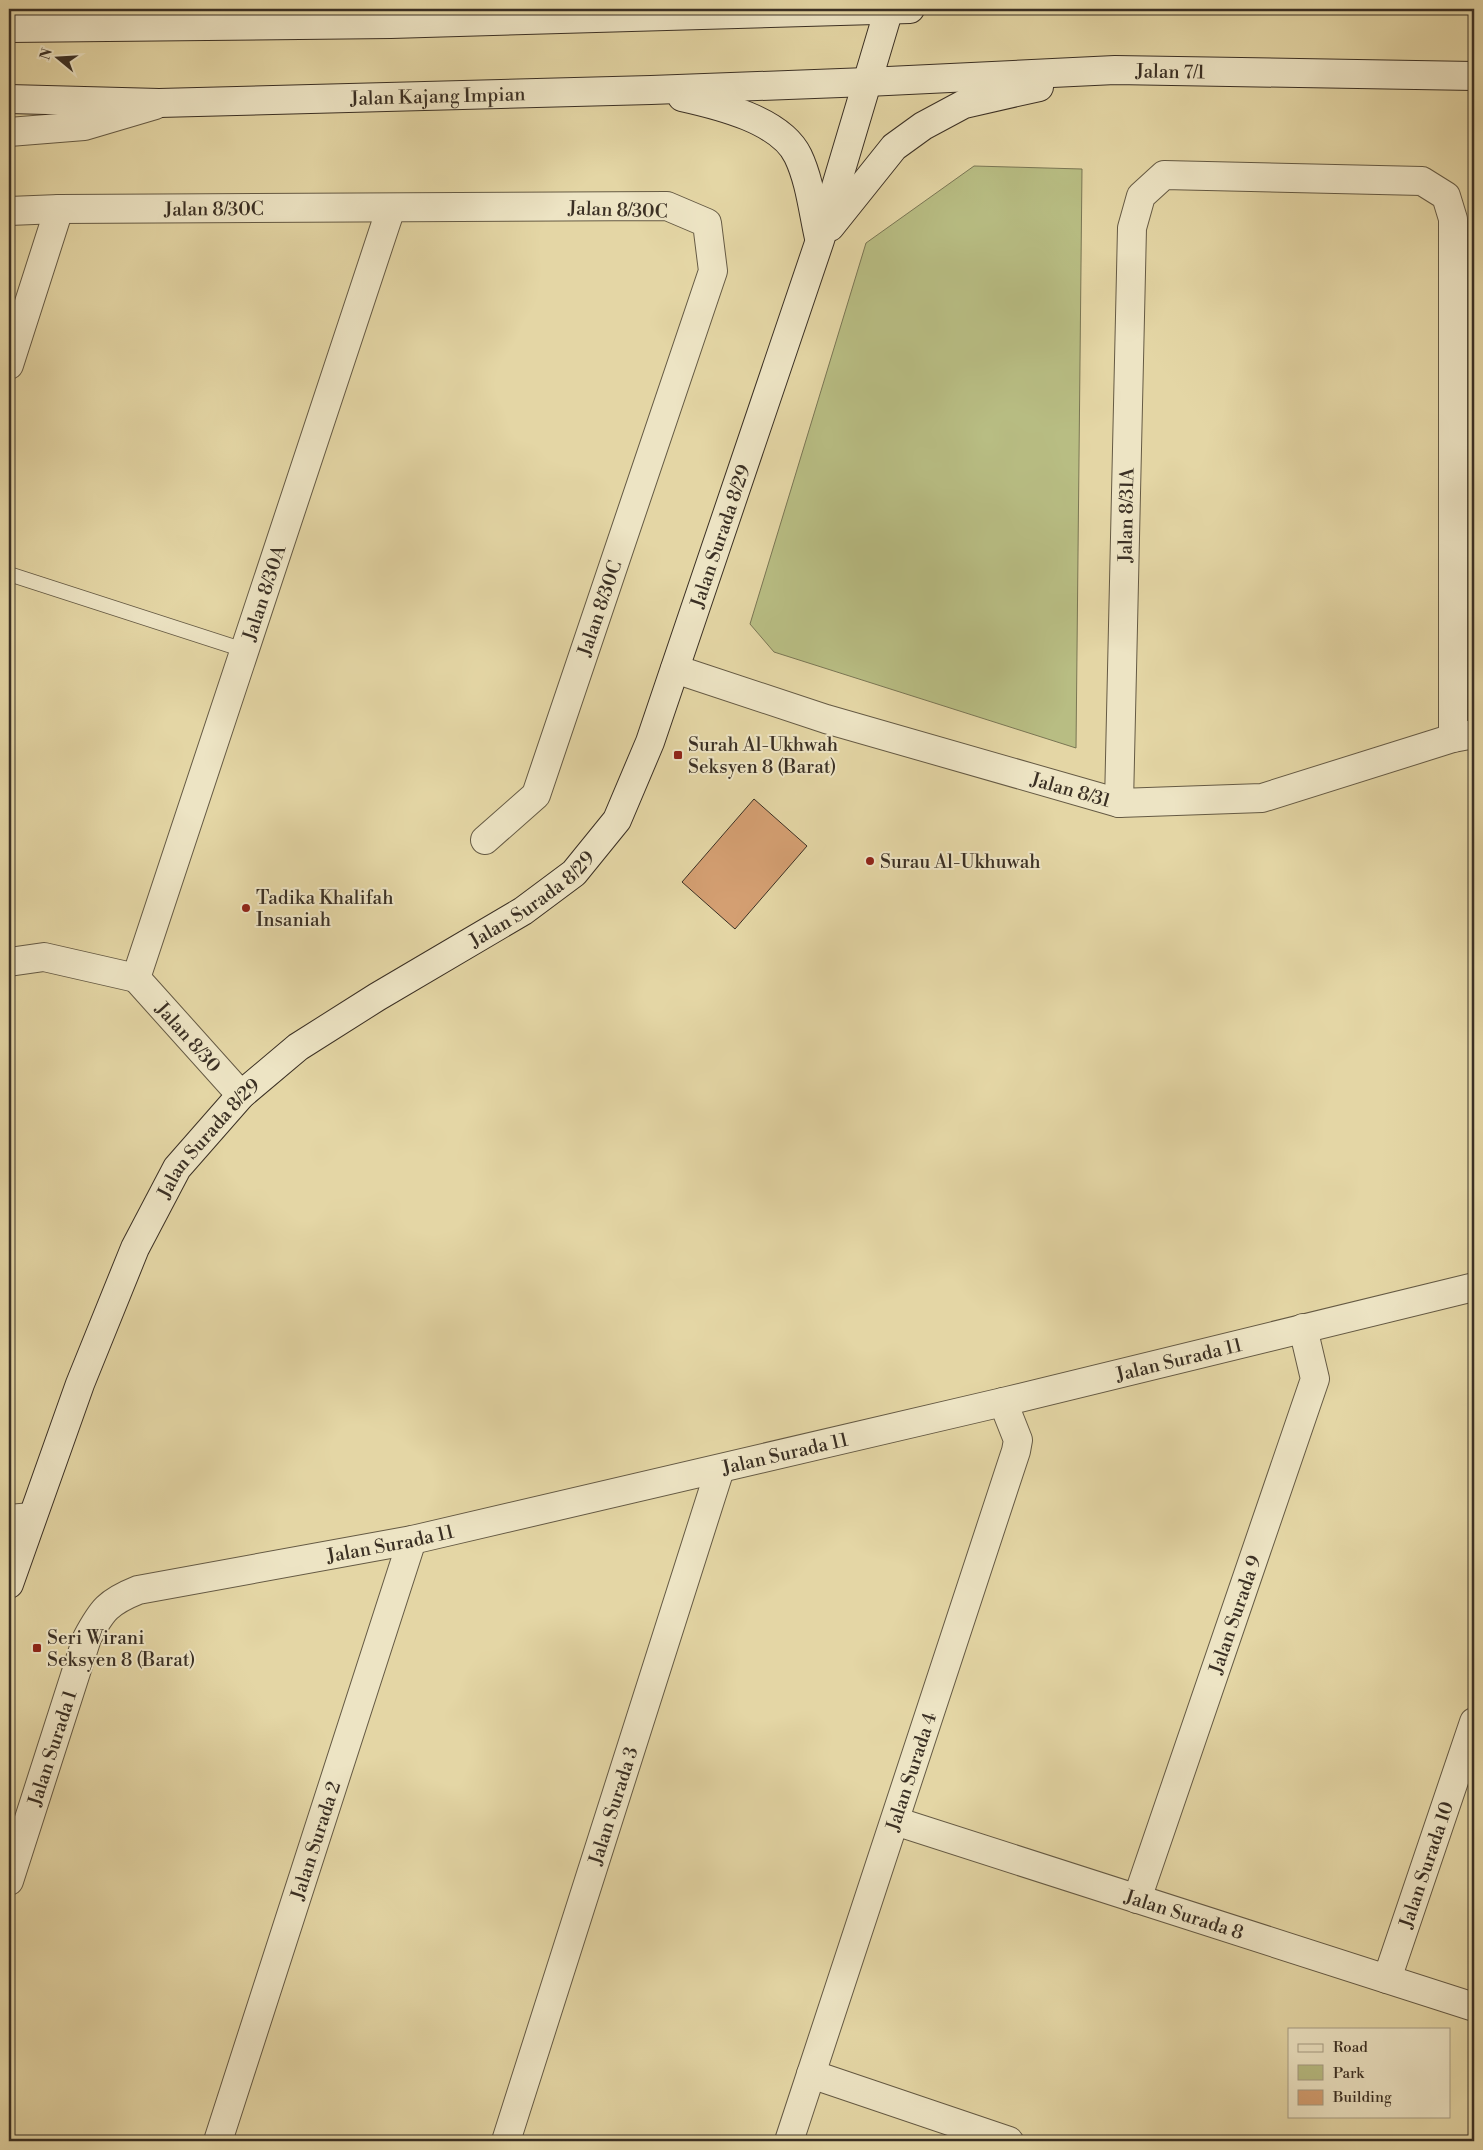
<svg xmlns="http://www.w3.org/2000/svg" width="1483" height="2150" font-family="'Libre Bodoni',serif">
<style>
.green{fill:#b8bd83;stroke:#7a7654}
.building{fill:#d49f72;stroke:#3b3024}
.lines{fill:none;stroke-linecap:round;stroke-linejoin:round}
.lane-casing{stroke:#655a44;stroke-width:16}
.street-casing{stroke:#655a44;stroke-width:30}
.secondary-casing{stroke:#3b3024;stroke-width:30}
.lane{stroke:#ede4c4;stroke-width:14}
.street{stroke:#ede4c4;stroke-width:28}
.secondary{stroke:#ede4c4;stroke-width:28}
.poi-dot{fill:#8f2418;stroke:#ede4c4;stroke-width:2}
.labels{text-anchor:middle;stroke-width:4;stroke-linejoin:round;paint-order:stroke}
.street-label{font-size:19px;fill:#3b3024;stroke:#ede4c4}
.poi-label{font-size:19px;fill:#3b3024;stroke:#ede4c4;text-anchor:start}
</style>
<rect width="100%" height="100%" fill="#e4d6a5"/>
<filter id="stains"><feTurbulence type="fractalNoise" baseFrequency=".004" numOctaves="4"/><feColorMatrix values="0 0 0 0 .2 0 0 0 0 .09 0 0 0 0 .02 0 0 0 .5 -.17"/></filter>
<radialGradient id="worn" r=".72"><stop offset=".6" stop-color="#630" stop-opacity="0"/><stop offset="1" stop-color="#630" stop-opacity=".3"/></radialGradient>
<path class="green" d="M974 166 1082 169 1076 748 774 652 750 624 866 243Z"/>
<path class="building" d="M754 799 807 846 735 929 682 882Z"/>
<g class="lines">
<defs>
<path id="lane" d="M9 574 244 650"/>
<g id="street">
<path d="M9 132 84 126 155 105"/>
<path id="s1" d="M9 211 59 209 667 206 707 223 713 271 536 795 485 840"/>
<path d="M9 365 59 209"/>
<path id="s2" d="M675 669 826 719 1119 803 1262 798 1453 738 1474 734"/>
<path id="s3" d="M1119 803 1132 228 1141 196 1164 175 1422 181 1446 196 1453 219V738"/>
<path d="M9 962 44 957 136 978"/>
<path id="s4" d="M136 978 391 208"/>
<path id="s5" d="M136 978 241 1095"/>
<path d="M9 1519 32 1517"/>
<path id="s6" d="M895 1821 1474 2007"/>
<path id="s7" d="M9 1881 87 1638C102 1610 108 1602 138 1590L412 1540 1003 1402 1474 1287"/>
<path id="s8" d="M1137 1899 1315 1379 1303 1328"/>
<path id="s9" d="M1387 1979 1474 1722"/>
<path d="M811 2074 1009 2141"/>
<path id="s10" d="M218 2141 412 1540"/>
<path id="s11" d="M506 2141 720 1469"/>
<path id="s12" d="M789 2141 1016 1451 1018 1440 1003 1402"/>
</g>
<g id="secondary">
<path d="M9 28 391 24 910 9"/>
<path d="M682 97C718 105 781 120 798 156 810 181 813 212 819 238"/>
<path id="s13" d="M9 99 159 103 651 90 867 82 1115 70 1474 76"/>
<path d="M830 227 894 147 923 126 964 104 1039 87"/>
<path id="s14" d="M9 1584 80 1384 135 1248 177 1168 241 1095 298 1047 377 997 523 911 574 873 617 820 650 742 820 240 889 9"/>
</g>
</defs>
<use href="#lane" class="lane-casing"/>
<use href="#street" class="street-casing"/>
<use href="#secondary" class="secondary-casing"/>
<use href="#lane" class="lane"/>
<use href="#street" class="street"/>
<use href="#secondary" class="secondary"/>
</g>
<g class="poi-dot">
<rect x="673" y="750" width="10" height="10" rx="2.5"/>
<circle cx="870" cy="861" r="5"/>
<circle cx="246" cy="908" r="5"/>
<rect x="32" y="1643" width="10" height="10" rx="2.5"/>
</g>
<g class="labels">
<g class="street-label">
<text dy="7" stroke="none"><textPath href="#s13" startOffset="1162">Jalan 7/1</textPath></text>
<text dy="7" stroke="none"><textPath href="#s13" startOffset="429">Jalan Kajang Impian</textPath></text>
<text dy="7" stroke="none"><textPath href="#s1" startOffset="205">Jalan 8/30C</textPath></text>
<text transform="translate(618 209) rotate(2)" y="7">Jalan 8/30C</text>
<text dy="7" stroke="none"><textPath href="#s3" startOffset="288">Jalan 8/31A</textPath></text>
<text dy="7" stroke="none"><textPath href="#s14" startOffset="1318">Jalan Surada 8/29</textPath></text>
<text dy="7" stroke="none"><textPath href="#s4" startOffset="406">Jalan 8/30A</textPath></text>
<text transform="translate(599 608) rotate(-71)" y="7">Jalan 8/30C</text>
<text dy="7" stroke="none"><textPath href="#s2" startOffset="414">Jalan 8/31</textPath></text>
<text dy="7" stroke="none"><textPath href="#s14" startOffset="898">Jalan Surada 8/29</textPath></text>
<text dy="7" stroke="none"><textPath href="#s5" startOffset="79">Jalan 8/30</textPath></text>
<text dy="7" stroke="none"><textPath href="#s14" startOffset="492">Jalan Surada 8/29</textPath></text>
<text dy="7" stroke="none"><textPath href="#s7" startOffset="1394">Jalan Surada 11</textPath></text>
<text dy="7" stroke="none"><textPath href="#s7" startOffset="989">Jalan Surada 11</textPath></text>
<text dy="7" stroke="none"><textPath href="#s7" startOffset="584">Jalan Surada 11</textPath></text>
<text dy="7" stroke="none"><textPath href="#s8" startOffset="301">Jalan Surada 9</textPath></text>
<text dy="7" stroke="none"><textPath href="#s7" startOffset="140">Jalan Surada 1</textPath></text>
<text dy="7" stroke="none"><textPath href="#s12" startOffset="389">Jalan Surada 4</textPath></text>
<text dy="7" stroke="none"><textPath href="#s11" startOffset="352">Jalan Surada 3</textPath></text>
<text dy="7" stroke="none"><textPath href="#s10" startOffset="316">Jalan Surada 2</textPath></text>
<text dy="7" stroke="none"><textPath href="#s9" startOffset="121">Jalan Surada 10</textPath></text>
<text dy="7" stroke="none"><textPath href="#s6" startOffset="304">Jalan Surada 8</textPath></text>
</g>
<g class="poi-label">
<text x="688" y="751">Surah Al-Ukhwah<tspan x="688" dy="22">Seksyen 8 (Barat)</tspan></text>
<text x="880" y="868">Surau Al-Ukhuwah</text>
<text x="256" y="904">Tadika Khalifah<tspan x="256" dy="22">Insaniah</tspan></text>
<text x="47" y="1644">Seri Wirani<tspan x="47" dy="22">Seksyen 8 (Barat)</tspan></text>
</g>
</g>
<rect width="1483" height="2150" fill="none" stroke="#e4d6a5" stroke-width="30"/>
<rect x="10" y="10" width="1463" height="2130" fill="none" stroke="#3b3024" stroke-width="2.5"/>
<rect x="15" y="15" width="1453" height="2120" fill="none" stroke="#3b3024"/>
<rect x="1288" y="2028" width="162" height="90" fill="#ede4c4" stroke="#a69c84"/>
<rect x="1298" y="2044" width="25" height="8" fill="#ede4c4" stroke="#a69c84"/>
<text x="1333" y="2052" font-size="15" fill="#3b3024">Road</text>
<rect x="1298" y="2065" width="25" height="15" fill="#b8bd83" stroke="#a69c84"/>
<text x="1333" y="2078" font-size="15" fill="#3b3024">Park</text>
<rect x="1298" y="2090" width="25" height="15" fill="#d49f72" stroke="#a69c84"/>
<text x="1333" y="2102" font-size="15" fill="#3b3024">Building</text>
<g transform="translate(58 58) rotate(288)" stroke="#ede4c4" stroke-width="4" paint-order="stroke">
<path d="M0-4L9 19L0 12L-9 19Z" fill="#3b3024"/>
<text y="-8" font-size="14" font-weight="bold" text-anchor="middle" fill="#3b3024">N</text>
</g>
<rect width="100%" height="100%" filter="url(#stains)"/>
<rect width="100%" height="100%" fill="url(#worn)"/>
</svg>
